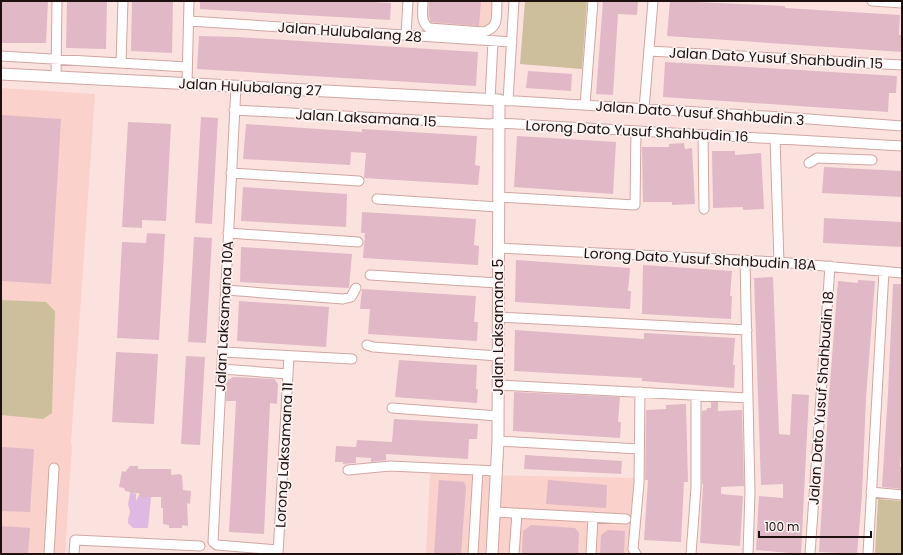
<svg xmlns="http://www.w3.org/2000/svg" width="903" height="555" font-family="Poppins,sans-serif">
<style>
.built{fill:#fad1cb}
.green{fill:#cdbf9c}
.water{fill:#dfb9e2}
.building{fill:#e0b8c6}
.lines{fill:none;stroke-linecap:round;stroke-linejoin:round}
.minor-casing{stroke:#d0a7a2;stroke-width:11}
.tertiary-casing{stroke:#d0a7a2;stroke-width:13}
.minor{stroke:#fff;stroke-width:9}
.tertiary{stroke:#fff;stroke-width:11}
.labels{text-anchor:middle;stroke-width:3.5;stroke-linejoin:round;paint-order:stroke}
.street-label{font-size:14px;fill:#1e100e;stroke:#fcf3f2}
</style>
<rect width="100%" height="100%" fill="#fce2de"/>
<path class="built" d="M426 1H495L494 23 483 29 429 26 425 20Z
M1 88 95 94 71 444 72 445 65 554H1Z
M430 474 640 478 634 554H426Z"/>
<path class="green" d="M525 1H587L582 69 520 64Z
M1 300 46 302 55 311 52 413 43 419 1 415Z
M878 499 902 501V554H875Z"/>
<path class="water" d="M130 494H136V501L139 495V497H151L148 528H133L128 523V520L130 512 128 504Z"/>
<path class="building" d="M1 1H48L46 43H1Z
M67 1H107L106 49 66 48Z
M132 1H173L172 53 131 51Z
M200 1H356L391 3 390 20 200 9Z
M429 1H481L479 26 431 22 429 15Z
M603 1H638L637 15 618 14 613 95 596 94Z
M670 1 785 6V8L900 15 899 35H902V52L667 36Z
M199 36 237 37 478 52 476 86 197 69Z
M665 62 897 76 896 93H889L888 112 663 97Z
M528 71 572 74 571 91 526 88Z
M1 115 61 119 51 284 1 281Z
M201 117 218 118 212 224 195 223Z
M128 122 171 124 166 221 142 220V228L122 227Z
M246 124 362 132V129L477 136 475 165 480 166 478 185 364 178 366 153 351 152 350 165 243 159Z
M517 136 616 142 613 194 514 187Z
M684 143 685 149 692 148 695 204 672 205V202H643L642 147H669V144Z
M712 151H735V155L761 153 764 209 743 210V207L713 208Z
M824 167 902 171V197L822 193Z
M243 187 347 194 346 227 241 221Z
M362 212 476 219 474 245 479 246 478 265 363 258 365 233H361Z
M824 218 902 222V247L823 243Z
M147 233 165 234 159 340 117 338 122 242 146 243Z
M194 237 212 238 206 343 188 342Z
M241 247 352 254 349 288 240 282Z
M516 260 630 268 628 291H631L630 309 515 302Z
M643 265 732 271 730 296H732L731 319 642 314Z
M773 277 779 434 790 435 792 394 809 395 801 554 756 550 759 496 783 498V484L761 485 754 278Z
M858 280 875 281 866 398 862 495 857 554 819 552 829 396 838 281 858 283Z
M893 284H902V443L900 467H902V489L882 487 888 393Z
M362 289 476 296 474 322H478L477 341 368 334 370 309H360Z
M239 301 329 307 326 347 237 341Z
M515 330 644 339V333L735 338 733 365H735L734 388 642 381V378L514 371Z
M116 352 158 354 154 424 112 422Z
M186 356 205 357 200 445 181 444Z
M399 360 477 365 476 389H478L477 403 395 397Z
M233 377 274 379 278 384 277 404 270 403 264 534 229 532 236 401H226L227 381Z
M514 392 620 397 618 422H621L620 438 513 431Z
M711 402H718V411L742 410 744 486 721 487V494L743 496 740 546 700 543 703 484H702V411L707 410V408H711Z
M686 404 688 482H684L681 542 644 540 648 480H645L646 410 666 409V405Z
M394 419 478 424 477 439H469L468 459 386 454V460L371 462V458L356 457V463L343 464V462H335L336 446 356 447 357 440 392 442Z
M1 447 34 449 30 512 1 511Z
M525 455 622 461 621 474 524 469Z
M130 466H138V469H171V475L180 474 182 476 183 490 191 491 190 504 187 503 188 526 182 525V528H169V525L163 524V508H161V497H139V493L130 494V492L125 491 124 488 119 487 122 471 125 472Z
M439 480 464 482 466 487 461 554H434Z
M548 480 607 485 606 508 546 504Z
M531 525 575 528 579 533 578 554H522L523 531Z
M1 526 30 528 28 554H1Z
M608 530 625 531 624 554H600L601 535Z"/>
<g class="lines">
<defs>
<path id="minor" d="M423 1C423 11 420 22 429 28L483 32C500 28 496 16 497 1
M872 1 902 3
M189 21 512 42
M406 35 408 1
M649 51 902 65
M1 56 187 67
M121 63 123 1
M56 77 57 1
M187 84 189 1
M236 86 213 542 217 545 278 550
M490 100 493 41
M499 100 782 117 902 126
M508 101 514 1
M585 105 593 1
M644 109 653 1
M234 110 490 124 498 123 902 146
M703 135 704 209
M775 139 779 262
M809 163 817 158 872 160
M231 173 359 181
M498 197 635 205 636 131
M377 199 498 207
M228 233 358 242
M498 248 779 262 902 273
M745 260 750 492 748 554
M370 275 498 283
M226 290 343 299 351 297 356 288
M498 317 747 330
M367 345 373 347 498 356
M223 352 352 359
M222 369 288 374
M498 385 748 398
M392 408 498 416
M498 441 639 449
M348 470 390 466 497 471
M871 492 902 495
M495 512 626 519
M49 554 54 468
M74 554 75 540 200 546
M278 554 289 356
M473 554 478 470
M514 554 517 513
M591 554 593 517
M636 554 633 549 639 483 640 392
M691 554 696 488V396
M810 554 830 266
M868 554 884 271"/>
<path id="tertiary" d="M1 74 499 100 498 441 492 554"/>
</defs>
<use href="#minor" class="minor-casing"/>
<use href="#tertiary" class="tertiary-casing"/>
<use href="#minor" class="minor"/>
<use href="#tertiary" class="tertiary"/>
</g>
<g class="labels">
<g class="street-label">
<text transform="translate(350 32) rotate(4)" y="5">Jalan Hulubalang 28</text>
<text transform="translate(776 58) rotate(3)" y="5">Jalan Dato Yusuf Shahbudin 15</text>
<text transform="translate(250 87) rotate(3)" y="5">Jalan Hulubalang 27</text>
<text transform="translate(700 113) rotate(4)" y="5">Jalan Dato Yusuf Shahbudin 3</text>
<text transform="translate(366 118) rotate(3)" y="5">Jalan Laksamana 15</text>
<text transform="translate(637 131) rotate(3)" y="5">Lorong Dato Yusuf Shahbudin 16</text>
<text transform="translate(700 259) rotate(3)" y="5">Lorong Dato Yusuf Shahbudin 18A</text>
<text transform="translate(224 316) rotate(-87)" y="5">Jalan Laksamana 10A</text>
<text transform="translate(498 327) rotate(-90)" y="5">Jalan Laksamana 5</text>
<text transform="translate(821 398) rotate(-86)" y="5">Jalan Dato Yusuf Shahbudin 18</text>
<text transform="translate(284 455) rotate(-87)" y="5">Lorong Laksamana 11</text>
</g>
</g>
<rect width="903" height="555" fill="none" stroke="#1e100e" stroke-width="4"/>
<path d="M759 531v6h112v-6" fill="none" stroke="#1e100e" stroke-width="2"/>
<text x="765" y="531" font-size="12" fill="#1e100e" stroke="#fcf3f2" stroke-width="3" paint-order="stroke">100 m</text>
</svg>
